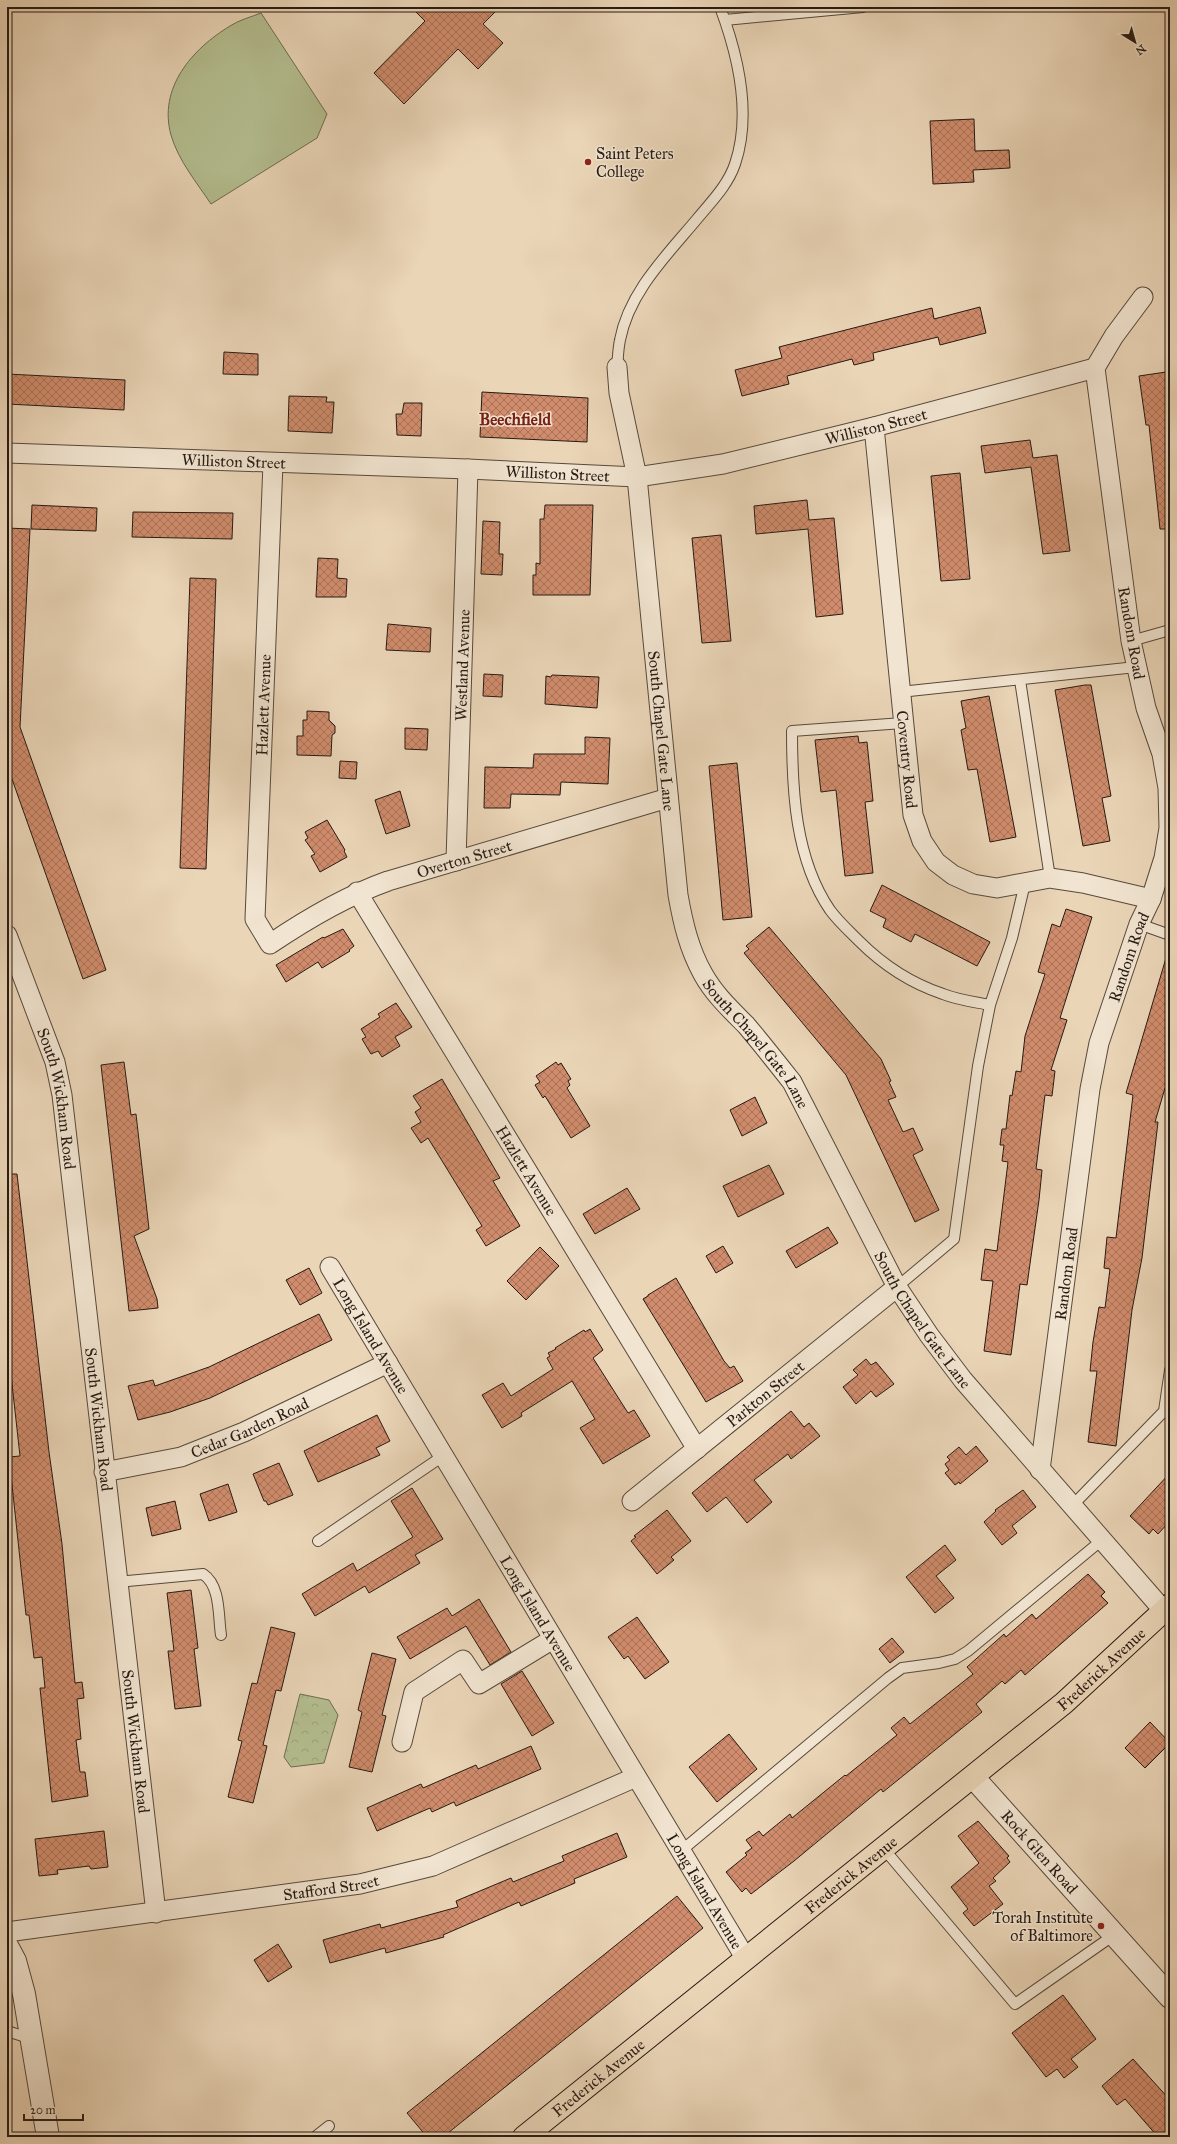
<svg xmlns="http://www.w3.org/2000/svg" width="1177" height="2144" font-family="'IM FELL Great Primer',serif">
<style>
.forest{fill:url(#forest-crowns);stroke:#6e6c52}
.pitch{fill:#b4be90;stroke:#6e6c52}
.building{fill:url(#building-cross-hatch);stroke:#271a13}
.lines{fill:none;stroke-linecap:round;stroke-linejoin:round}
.service-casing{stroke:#58493c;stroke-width:12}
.minor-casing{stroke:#58493c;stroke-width:21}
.tertiary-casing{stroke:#58493c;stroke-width:24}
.primary-casing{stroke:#271a13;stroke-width:24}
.service{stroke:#f1e4d0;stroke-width:10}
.minor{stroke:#f1e4d0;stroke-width:19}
.tertiary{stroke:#f1e4d0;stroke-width:22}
.primary{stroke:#ead5b7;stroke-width:22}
.poi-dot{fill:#8f2418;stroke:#f1e4d0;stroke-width:1.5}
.labels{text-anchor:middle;stroke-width:3;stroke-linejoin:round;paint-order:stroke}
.poi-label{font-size:16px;fill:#271a13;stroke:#f1e4d0;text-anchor:start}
.street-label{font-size:16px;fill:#271a13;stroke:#f1e4d0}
.neighbourhood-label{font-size:17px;font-weight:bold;fill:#7a1f14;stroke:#f1e4d0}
</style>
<defs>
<pattern id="forest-crowns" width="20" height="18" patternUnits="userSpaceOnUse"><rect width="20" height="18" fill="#b4be90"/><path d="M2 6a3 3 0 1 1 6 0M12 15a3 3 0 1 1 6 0" fill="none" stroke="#9ba37b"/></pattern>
<pattern id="building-cross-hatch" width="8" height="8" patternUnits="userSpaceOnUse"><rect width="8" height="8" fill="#d08c6c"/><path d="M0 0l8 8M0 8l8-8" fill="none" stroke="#a97258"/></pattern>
</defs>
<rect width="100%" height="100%" fill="#ead5b7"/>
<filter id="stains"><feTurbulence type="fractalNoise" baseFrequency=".005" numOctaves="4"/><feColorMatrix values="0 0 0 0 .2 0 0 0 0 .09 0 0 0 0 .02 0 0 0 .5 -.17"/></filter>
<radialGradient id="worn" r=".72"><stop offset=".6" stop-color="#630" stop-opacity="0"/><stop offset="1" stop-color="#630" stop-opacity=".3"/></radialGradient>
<path class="forest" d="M300 1694 329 1700 338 1715 324 1763 291 1767 284 1757Z"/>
<path class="pitch" d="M261 13 327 114 317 138 211 204C197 183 178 160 171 135 158 88 192 49 230 26 239 20 251 17 261 13Z"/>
<path class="building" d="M411 7H500L483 24 503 43 478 69 458 49 404 104 374 73 425 21Z
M974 119 975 151 1009 150 1010 168 973 170 974 182 933 184 930 121Z
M980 307 986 333 940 345 938 337 873 353 874 360 854 365 852 359 787 376 789 384 742 396 735 370 782 358 779 347 932 308 934 319Z
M224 352 258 354V375L223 374Z
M1166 372 1170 399V529H1160L1149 425H1146L1139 376Z
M7 374 125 380 124 410 7 404Z
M482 392 588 398 587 442 480 437Z
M289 396 327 397 326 402H334L332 433 288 431Z
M404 403H422L421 436 397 435 396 414H402Z
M1030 440 1033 458 1057 455 1070 551 1043 554 1031 467 985 473 981 446Z
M960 473 970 579 941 581 931 476Z
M807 500 809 520 834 518 843 614 816 617 808 529 756 534 754 506Z
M32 505 97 508 96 531 31 529Z
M545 505H593L590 595H533V575H536V563L540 564V519H544Z
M133 512 233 513 232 539 132 537Z
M483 521 500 522 499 554H503L502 575 481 574Z
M7 528 30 529 20 727 106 970 83 979 7 765Z
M721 535 731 641 702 643 692 538Z
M318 558 338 559 337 578 347 579 346 597H316Z
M190 578 216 579 206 869 180 868Z
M388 624 431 628 430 652 386 650Z
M484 674 503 675 502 697 483 696Z
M552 675 599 677 597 708 545 704 546 676 551 677Z
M1085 685H1091L1111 796 1102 798 1110 841 1083 846 1055 690Z
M989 696 1016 837 990 842 977 769 968 770 961 730 966 728 961 701Z
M307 711 329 712V720L335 726V733L332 735 331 756 297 755V736H303V720H307Z
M405 728 428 729 427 750 405 749Z
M858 736 859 743 867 742 873 801 865 802 873 873 845 876 836 790 821 792 815 740Z
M585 737 610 738 608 784 561 782 560 795 511 794 510 808H484L485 767 533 768 534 754H585Z
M340 761 357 762 356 779 339 778Z
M737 763 752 917 723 920 709 766Z
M400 791 410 826 386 834 375 800Z
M327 820 345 850 344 851 347 857 320 872 311 856 315 854 305 840 308 838 305 832Z
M882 885 990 942 977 966 915 934 911 942 883 927 886 919 870 911Z
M1066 909 1092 917 1060 1018 1067 1020 1051 1070 1055 1071 1052 1096 1045 1095 1036 1169 1042 1170 1039 1200 1027 1285 1020 1284 1011 1355 984 1351 993 1281 981 1280 985 1249 997 1251 1008 1162 1002 1161 1004 1145H1000L1002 1129H1006L1010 1095 1012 1096 1016 1071 1021 1072 1025 1036 1045 974 1038 972 1052 924 1060 927Z
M769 927 881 1059 891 1081 889 1082 896 1097 888 1100 903 1132 913 1128 923 1150 913 1155 939 1210 915 1222 846 1075 744 953 749 949 746 946Z
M343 929 354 946 349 950 350 951 322 968 318 962 286 982 276 965 323 937 324 938Z
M1166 958 1170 959V1089L1165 1088 1155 1122H1158L1142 1258 1132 1310 1116 1446 1088 1442 1097 1371H1090L1093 1342 1099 1307 1105 1308 1110 1269 1104 1268 1107 1237 1116 1238 1133 1095 1126 1093Z
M396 1003 412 1027 395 1037 400 1046 382 1057 378 1051 371 1054 362 1039 366 1037 361 1029 380 1017 378 1014Z
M124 1062 131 1115 136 1114 149 1229 134 1236 157 1299 158 1308 129 1311 101 1065Z
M556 1062 558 1065 561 1063 571 1079 568 1081 570 1085 567 1088 590 1126 571 1138 545 1096 543 1098 535 1085 540 1082 536 1076Z
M442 1079 500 1178 493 1181 520 1226 486 1246 476 1230 482 1226 428 1138 421 1143 411 1128 421 1122 415 1112 421 1108 413 1096Z
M755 1097 767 1123 742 1136 730 1110Z
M769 1165 784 1194 738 1217 723 1186Z
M7 1174H17L49 1452 62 1544 75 1683 82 1682 84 1698 77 1699 81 1739 76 1740 80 1772H85L88 1796 52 1802 40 1688H45L42 1657 34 1658 29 1615H26L9 1457 20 1456 7 1339Z
M627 1188 640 1209 595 1234 583 1214Z
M828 1227 838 1243 796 1268 786 1251Z
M723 1246 733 1263 716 1273 706 1256Z
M540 1247 559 1266 526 1300 507 1281Z
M309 1268 322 1293 300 1305 286 1280Z
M676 1278 724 1361 730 1368 734 1366 743 1381 706 1402 643 1299 648 1296V1295Z
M319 1314 332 1340 210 1398 170 1412 138 1420 128 1386 153 1380 155 1386 209 1367Z
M590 1329 603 1350 593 1358 628 1413 634 1410 650 1436 603 1464 580 1428 595 1419 572 1381 521 1413 522 1416 502 1428 482 1395 503 1383 511 1396 553 1369 547 1358 550 1356 548 1353 556 1349 555 1348 584 1330 585 1332Z
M866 1359 871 1365 876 1362 894 1384 876 1397 871 1391 856 1404 843 1387 858 1375 853 1370Z
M791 1411 804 1427 809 1423 820 1436 791 1459 788 1454 754 1480 772 1502 747 1523 726 1497 707 1512 692 1493Z
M377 1415 390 1441 376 1448 380 1455 318 1482 304 1451Z
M976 1446 988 1461 960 1484 959 1482 955 1485 945 1473 949 1470 945 1464 950 1460 947 1457 959 1447 966 1455Z
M279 1463 293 1495 268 1505 266 1501H264L253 1474Z
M1170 1473V1521L1158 1534 1153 1529 1149 1534 1130 1516Z
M228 1484 237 1512 209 1521 200 1494Z
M412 1488 443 1539 415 1555 420 1563 369 1593 365 1586 315 1616 302 1594 353 1563 357 1571 413 1537 391 1501Z
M1023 1490 1036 1507 1012 1526 1017 1533 1002 1545 984 1522 996 1511 995 1510Z
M175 1501 181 1529 152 1536 146 1508Z
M667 1510 691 1541 671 1557 674 1560 657 1574 631 1541 636 1537 634 1536Z
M945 1545 956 1560 936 1576 954 1598 935 1613 906 1577Z
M1088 1574 1105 1592 1101 1596 1108 1603 1025 1675 1021 1670 1005 1684 1002 1681 976 1704 982 1712 883 1792 881 1789 794 1861 751 1894 746 1888 742 1892 726 1872 747 1855 745 1853 752 1848 746 1840 759 1831 763 1836 790 1814 792 1818 845 1775 846 1776 897 1735 891 1728 904 1717 910 1724 973 1674 967 1667 1004 1634 1006 1637 1032 1614 1036 1619Z
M191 1590 198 1648 194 1649 201 1706 175 1709 168 1651H174L167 1593Z
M479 1599 511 1652 490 1665 466 1626 410 1659 397 1637 447 1608 452 1616Z
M637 1617 669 1662 645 1679 628 1656 624 1659 608 1637Z
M271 1627 295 1633 281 1691 276 1690 263 1745 267 1746 253 1803 228 1797 242 1741 238 1740 252 1683 257 1684Z
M892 1638 904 1652 890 1663 879 1649Z
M372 1653 396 1659 382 1715 386 1716 372 1772 349 1767 362 1712 358 1710Z
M522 1671 554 1723 532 1736 501 1684Z
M1150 1722 1170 1743 1145 1768 1125 1748Z
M729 1734 757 1769 717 1802 689 1767Z
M531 1746 541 1769 456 1806 454 1802 432 1812 430 1808 377 1831 367 1808 421 1784 423 1788 476 1765 478 1769Z
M978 1821 1009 1856 1007 1858 1010 1862 993 1878 996 1881 989 1886 1003 1904 974 1926 963 1913 968 1909 951 1887 979 1863 958 1836Z
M104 1831 108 1867 91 1869 89 1866 57 1870 58 1874 39 1876 35 1839Z
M617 1833 627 1857 574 1879 575 1883 521 1906 519 1902 443 1935 444 1937 386 1953 385 1948 330 1963 323 1940 380 1924 381 1928 458 1907 456 1901 511 1878 513 1882 564 1861 562 1856Z
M677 1896 703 1928 443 2137H427L407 2113Z
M278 1944 292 1967 268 1982 254 1960Z
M1063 1995 1096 2039 1071 2059 1078 2067 1064 2078 1057 2069 1046 2077 1012 2033Z
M1133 2059 1170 2100V2131L1162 2137H1158L1125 2099 1117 2105 1102 2086Z"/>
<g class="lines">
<defs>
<path id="service" d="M725 20 863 7
M617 367C618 359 618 349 620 340 629 292 667 255 697 219 711 202 728 185 735 164 752 114 738 55 720 7
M1131 641 1170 630
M1020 680 1050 878
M900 692 1136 667
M903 723 792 731C792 790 795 859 830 910 838 921 849 931 859 941 883 965 910 983 943 994 958 1000 975 1002 990 1005
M1139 924 1170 935
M897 1287 954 1239 978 1066 990 1005 1012 938 1025 883
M1164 1411 1170 1370
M1072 1506 1170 1405
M318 1541 443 1456
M117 1582 203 1574C221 1586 218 1616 221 1635
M884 1849 1015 2004 1114 1935
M681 1851 888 1678 902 1668 939 1663 955 1659 968 1651 1102 1540
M7 2031 32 2039
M315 2137 329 2126"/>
<g id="minor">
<path id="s1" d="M617 367 619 393 637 477 678 895C683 923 689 949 703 974 714 994 730 1009 746 1025 762 1044 777 1063 792 1082L897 1287 929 1335 963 1380 1164 1611"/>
<path id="s2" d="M874 427 913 815 922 841 936 862 953 875 973 884 997 888 1050 878 1083 883 1151 899"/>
<path id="s3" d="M7 453 468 469 637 477 723 464 874 427 1095 368"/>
<path id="s4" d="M273 463 255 919 270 944C307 919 346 896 388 881L668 798"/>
<path id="s5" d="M456 861 468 469"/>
<path id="s6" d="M357 892 697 1449"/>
<path id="s7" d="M7 935 55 1062 62 1095 156 1913"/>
<path id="s8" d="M330 1267 746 1959"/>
<path id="s9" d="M1040 1470 1090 1089 1099 1043 1139 924 1151 899 1164 858 1169 828 1168 788 1162 754 1146 708 1131 641 1095 368 1114 336 1143 297"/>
<path id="s10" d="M104 1472 181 1457 244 1432 388 1363"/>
<path id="s11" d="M632 1501 897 1287"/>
<path d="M402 1742 414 1692 463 1660 479 1684 553 1639"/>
<path id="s12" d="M7 1932 360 1884 433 1866 636 1777"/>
</g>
<g id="tertiary">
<path id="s13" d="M973 1777 1170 1997"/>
<path d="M7 1946 15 1961 24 1994 48 2137"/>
</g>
<g id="primary">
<path id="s14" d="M524 2137 1064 1703 1170 1605"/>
</g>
</defs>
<use href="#service" class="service-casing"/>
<use href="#minor" class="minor-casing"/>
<use href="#tertiary" class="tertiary-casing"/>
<use href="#primary" class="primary-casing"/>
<use href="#service" class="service"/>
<use href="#minor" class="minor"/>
<use href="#tertiary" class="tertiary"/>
<use href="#primary" class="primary"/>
</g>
<g class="poi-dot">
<circle cx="588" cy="162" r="4"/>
<circle cx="1101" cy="1926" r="4"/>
</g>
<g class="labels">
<g class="poi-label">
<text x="596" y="159">Saint Peters<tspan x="596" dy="18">College</tspan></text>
<text x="1093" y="1923" text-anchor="end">Torah Institute<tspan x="1093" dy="18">of Baltimore</tspan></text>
</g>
<g class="street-label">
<text dy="6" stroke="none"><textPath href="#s3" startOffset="875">Williston Street</textPath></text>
<text dy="6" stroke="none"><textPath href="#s3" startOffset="227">Williston Street</textPath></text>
<text dy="6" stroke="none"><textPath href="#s3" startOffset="551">Williston Street</textPath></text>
<text transform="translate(1132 633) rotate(80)" y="6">Random Road</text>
<text dy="6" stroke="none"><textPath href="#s5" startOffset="196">Westland Avenue</textPath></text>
<text transform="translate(263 705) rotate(-88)" y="6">Hazlett Avenue</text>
<text dy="6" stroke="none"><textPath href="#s1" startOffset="367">South Chapel Gate Lane</textPath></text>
<text dy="6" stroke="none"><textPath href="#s2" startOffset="334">Coventry Road</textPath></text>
<text dy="6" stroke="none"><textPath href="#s4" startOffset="699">Overton Street</textPath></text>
<text dy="6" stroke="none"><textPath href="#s9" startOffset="522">Random Road</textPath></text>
<text dy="6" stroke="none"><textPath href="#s1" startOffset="703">South Chapel Gate Lane</textPath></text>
<text dy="6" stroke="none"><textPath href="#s7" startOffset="172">South Wickham Road</textPath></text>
<text dy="6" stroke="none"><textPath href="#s6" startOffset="326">Hazlett Avenue</textPath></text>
<text dy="6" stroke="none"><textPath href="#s9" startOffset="198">Random Road</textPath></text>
<text dy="6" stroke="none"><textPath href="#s1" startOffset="1027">South Chapel Gate Lane</textPath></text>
<text dy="6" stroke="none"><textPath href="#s8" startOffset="80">Long Island Avenue</textPath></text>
<text dy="6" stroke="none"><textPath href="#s11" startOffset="171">Parkton Street</textPath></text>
<text dy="6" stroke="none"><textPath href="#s7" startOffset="496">South Wickham Road</textPath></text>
<text dy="6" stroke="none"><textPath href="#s10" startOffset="153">Cedar Garden Road</textPath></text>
<text dy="6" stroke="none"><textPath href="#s8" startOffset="404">Long Island Avenue</textPath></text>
<text dy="6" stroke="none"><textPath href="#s14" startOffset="743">Frederick Avenue</textPath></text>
<text dy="6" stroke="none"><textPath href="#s7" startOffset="820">South Wickham Road</textPath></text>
<text dy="6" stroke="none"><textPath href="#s13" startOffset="100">Rock Glen Road</textPath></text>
<text dy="6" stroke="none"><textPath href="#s14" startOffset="419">Frederick Avenue</textPath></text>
<text dy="6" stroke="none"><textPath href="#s12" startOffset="327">Stafford Street</textPath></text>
<text dy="6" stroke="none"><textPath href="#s8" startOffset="728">Long Island Avenue</textPath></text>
<text dy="6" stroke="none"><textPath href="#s14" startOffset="95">Frederick Avenue</textPath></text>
</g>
<g class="neighbourhood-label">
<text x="515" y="425">Beechfield</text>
</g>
</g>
<rect width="1177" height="2144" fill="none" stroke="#ead5b7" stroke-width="24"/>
<rect x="8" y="8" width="1161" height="2128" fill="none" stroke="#271a13" stroke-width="2"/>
<rect x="12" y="12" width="1153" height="2120" fill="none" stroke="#271a13"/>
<g transform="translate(1135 42) rotate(143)" stroke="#f1e4d0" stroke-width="3" paint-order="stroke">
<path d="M0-3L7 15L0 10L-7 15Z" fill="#271a13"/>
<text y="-6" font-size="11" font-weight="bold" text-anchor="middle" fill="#271a13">N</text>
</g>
<path d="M24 2114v6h59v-6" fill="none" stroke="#271a13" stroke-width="2"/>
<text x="30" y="2114" font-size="12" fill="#271a13" stroke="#f1e4d0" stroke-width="3" paint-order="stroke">20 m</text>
<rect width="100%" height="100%" filter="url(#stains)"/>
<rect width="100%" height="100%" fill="url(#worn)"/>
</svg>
